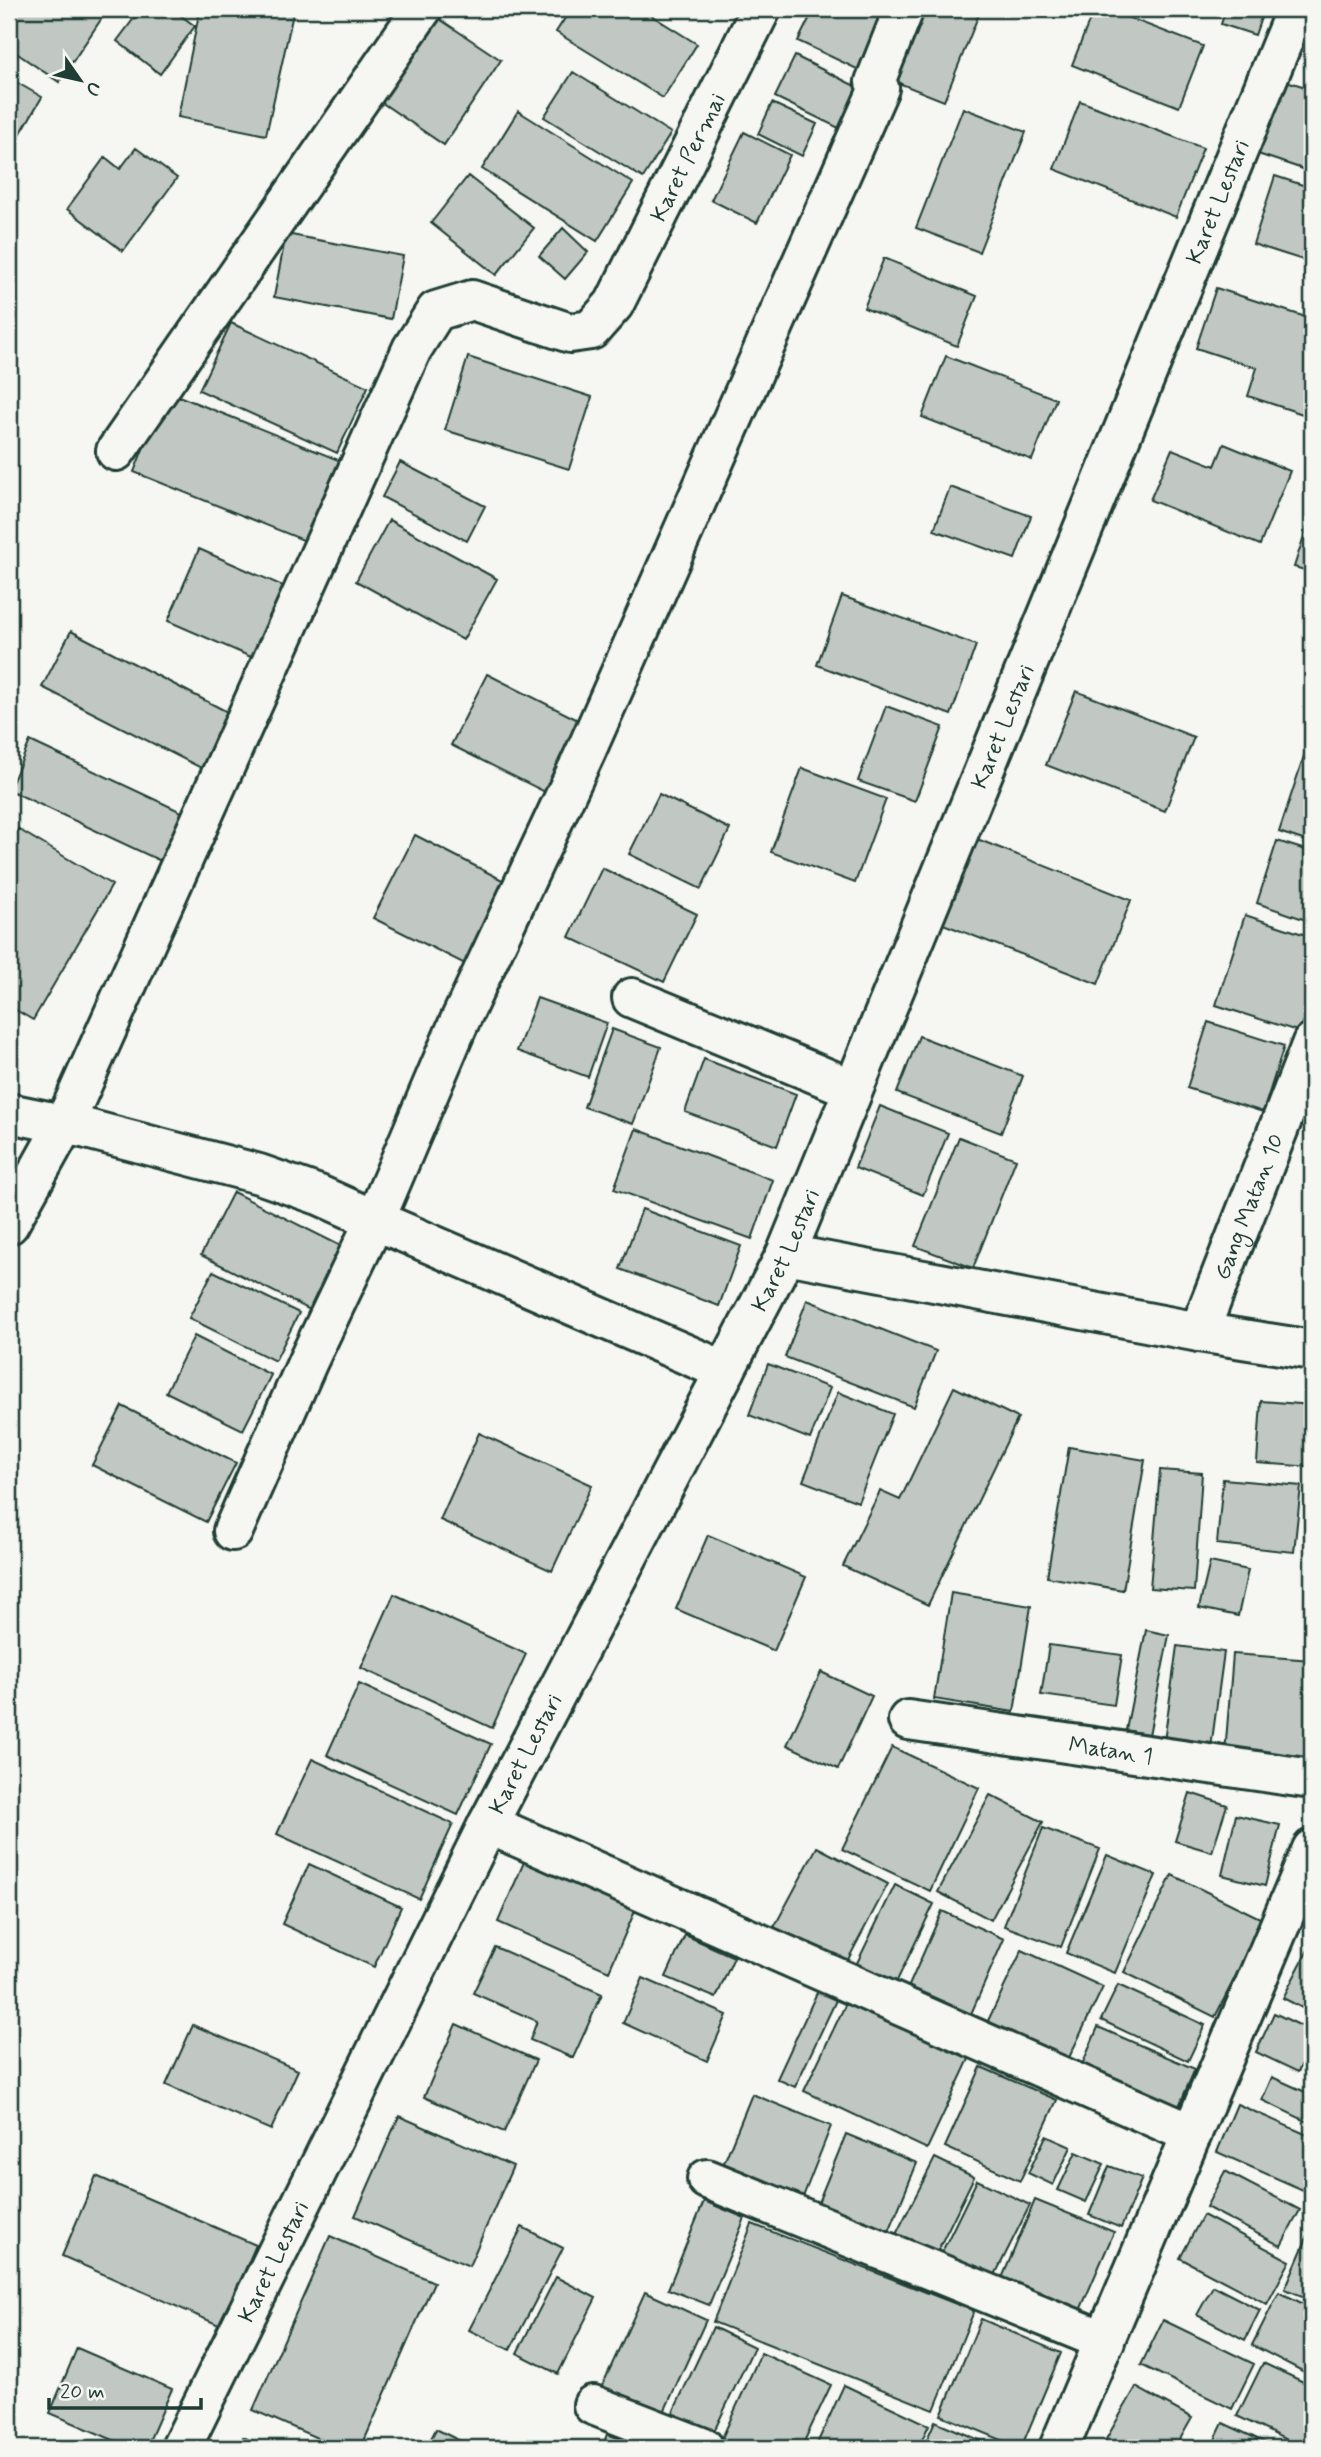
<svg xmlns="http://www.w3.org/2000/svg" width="1321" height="2457" font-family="Mynerve,sans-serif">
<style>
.building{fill:#c1c8c3;stroke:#1f3d34;stroke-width:2}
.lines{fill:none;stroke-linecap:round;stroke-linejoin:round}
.minor-casing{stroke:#1f3d34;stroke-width:44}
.minor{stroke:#f6f6f2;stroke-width:38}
.labels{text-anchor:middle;stroke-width:5;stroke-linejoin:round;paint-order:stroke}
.street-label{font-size:23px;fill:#1f3d34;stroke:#f6f6f2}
</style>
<rect width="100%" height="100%" fill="#f6f6f2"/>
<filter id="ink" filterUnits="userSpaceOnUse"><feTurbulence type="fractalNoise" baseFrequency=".0143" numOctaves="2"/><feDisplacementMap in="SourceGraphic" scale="14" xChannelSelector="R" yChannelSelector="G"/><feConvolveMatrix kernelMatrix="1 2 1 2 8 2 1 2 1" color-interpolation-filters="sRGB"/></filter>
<g filter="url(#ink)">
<path class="building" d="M9 9H108L59 82 9 48Z
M141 9H172L195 26 160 74 117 41Z
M200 9H294L266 135 178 117Z
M571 9H641L697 44 663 98 556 32Z
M814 9H889L859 70 798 41Z
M914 9H981L944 101 886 78Z
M1094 9H1106L1203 46 1179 107 1072 65Z
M1226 9H1264L1255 35 1221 24Z
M432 14 501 60 444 145 375 98Z
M795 56 871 94 851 134 775 97Z
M573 72 671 133 643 178 544 117Z
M9 78 42 97 9 153Z
M1283 80 1312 89V172L1258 154Z
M1080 101 1203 148 1176 217 1054 169Z
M772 103 817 124 802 156 758 134Z
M963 108 1026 132 979 252 916 228Z
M518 111 633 183 597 241 482 169Z
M744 132 790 155 757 223 711 200Z
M136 148 177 178 123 251 67 209 105 157 120 169Z
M468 176 534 228 496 275 431 223Z
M1275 176 1312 188V263L1253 244Z
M563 228 588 252 565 279 539 256Z
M286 234 403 256 391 319 274 297Z
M884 258 977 296 957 346 864 308Z
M1216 288 1312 319V417L1248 396 1257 368 1196 348Z
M231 323 368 387 337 453 199 390Z
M946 356 1056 399 1032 460 922 417Z
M468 357 592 397 569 469 445 430Z
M166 391 351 465 318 546 134 472Z
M1224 444 1290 471 1260 545 1150 500 1172 449 1215 466Z
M400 462 485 506 467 541 382 497Z
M950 487 1031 516 1015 559 934 530Z
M1312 511V572L1294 567Z
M389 520 497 579 463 640 356 581Z
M199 549 292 590 260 661 168 621Z
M842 596 976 645 951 715 817 665Z
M71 631 241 719 213 774 42 687Z
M487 674 594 728 559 799 451 745Z
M1076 691 1194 737 1165 811 1046 765Z
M886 706 943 727 915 801 858 781Z
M30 741 190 816 167 864 9 790Z
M1305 753 1312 755V843L1279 832Z
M802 768 886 799 855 883 771 852Z
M659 794 730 829 701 889 629 854Z
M18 829 112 885 33 1020 9 1006V846Z
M415 835 512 885 471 967 373 918Z
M977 839 1131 900 1098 984 943 924Z
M1277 841 1312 852V922L1257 903Z
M602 868 697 914 664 982 569 937Z
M1245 915 1312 937V995L1300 1032 1216 1005Z
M537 998 607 1023 588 1077 517 1051Z
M1208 1022 1284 1046 1263 1112 1187 1088Z
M612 1029 661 1047 633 1124 584 1107Z
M919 1036 1023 1076 1001 1133 897 1093Z
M704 1059 796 1094 777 1146 685 1112Z
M880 1106 948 1133 923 1195 855 1168Z
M636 1129 773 1180 752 1239 614 1189Z
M959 1137 1016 1159 973 1268 915 1246Z
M233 1192 341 1246 310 1310 201 1255Z
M642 1209 741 1246 719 1306 620 1269Z
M213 1271 299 1313 275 1361 189 1318Z
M807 1300 936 1351 914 1407 785 1357Z
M194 1336 271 1375 243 1430 166 1392Z
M768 1364 830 1388 810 1439 749 1415Z
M954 1387 1018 1418 928 1605 843 1566 880 1491 900 1500Z
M838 1392 893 1414 858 1502 803 1481Z
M1261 1401 1312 1405V1467L1257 1463Z
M122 1406 236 1463 206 1522 92 1465Z
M479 1433 592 1485 552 1571 440 1520Z
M1069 1447 1145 1460 1123 1590 1047 1577Z
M1160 1470 1202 1473 1194 1591 1150 1588Z
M1223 1479 1301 1486 1294 1552 1217 1544Z
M708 1535 806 1577 774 1651 676 1609Z
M1210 1562 1248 1570 1238 1616 1199 1608Z
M951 1593 1031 1606 1014 1712 934 1699Z
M394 1594 526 1654 492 1728 361 1668Z
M1146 1630 1169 1635 1149 1735 1126 1730Z
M1049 1645 1122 1655 1114 1705 1041 1695Z
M1177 1646 1224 1652 1211 1748 1164 1742Z
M1233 1654 1312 1660V1761L1225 1754Z
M821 1672 872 1696 838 1769 787 1745Z
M359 1684 491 1744 458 1815 327 1755Z
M892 1747 979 1788 930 1891 842 1849Z
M312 1759 453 1824 419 1899 277 1834Z
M1190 1793 1227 1805 1212 1852 1175 1841Z
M990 1795 1043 1822 991 1920 938 1892Z
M1236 1815 1280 1825 1265 1886 1222 1875Z
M1043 1828 1100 1849 1061 1947 1004 1926Z
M817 1847 888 1884 843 1969 772 1931Z
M1107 1855 1156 1875 1115 1973 1066 1953Z
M524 1862 635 1911 609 1971 498 1922Z
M309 1864 401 1907 374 1967 282 1924Z
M1172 1875 1264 1920 1215 2017 1124 1972Z
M895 1885 934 1904 894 1987 855 1967Z
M942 1911 1004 1939 967 2023 904 1997Z
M685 1935 734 1957 716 1998 666 1977Z
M1312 1942V2013L1283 1998Z
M495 1947 602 1994 573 2058 530 2040 537 2021 473 1993Z
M1022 1950 1103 1987 1065 2066 984 2029Z
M643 1978 727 2015 707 2061 623 2023Z
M1118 1985 1205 2025 1188 2061 1101 2020Z
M820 1986 839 1994 795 2087 777 2079Z
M847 2001 970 2057 927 2149 804 2091Z
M1274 2013 1312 2031V2042L1298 2072 1256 2052Z
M456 2024 536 2060 504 2132 424 2097Z
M193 2025 298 2070 271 2130 166 2085Z
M1098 2027 1195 2069 1176 2113 1079 2072Z
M981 2067 1057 2100 1020 2181 945 2147Z
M1272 2077 1312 2095V2124L1262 2100Z
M752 2094 831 2126 799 2207 719 2175Z
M1237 2104 1312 2137V2170L1303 2190 1217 2152Z
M399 2116 513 2166 469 2266 355 2216Z
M846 2134 917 2163 886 2239 815 2210Z
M1046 2136 1071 2147 1053 2185 1028 2173Z
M1076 2152 1104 2164 1086 2202 1058 2190Z
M935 2158 974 2177 931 2264 891 2244Z
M1109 2166 1142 2178 1121 2228 1089 2215Z
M1225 2171 1300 2210 1281 2246 1206 2207Z
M96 2176 256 2245 221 2326 62 2256Z
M977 2180 1030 2205 988 2289 936 2264Z
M1035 2200 1114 2232 1075 2322 997 2290Z
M704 2201 745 2218 709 2305 668 2289Z
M1203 2215 1290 2261 1267 2304 1180 2258Z
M752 2224 974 2311 934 2410 713 2322Z
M1312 2226V2300L1285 2289Z
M522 2227 563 2248 510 2350 469 2330Z
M330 2236 434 2282 361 2448H340L253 2410Z
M556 2277 596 2298 558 2374 517 2353Z
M1213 2286 1260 2310 1245 2340 1197 2315Z
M645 2292 706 2320 659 2423 598 2395Z
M1279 2292 1312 2308V2376L1252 2345Z
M981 2319 1061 2353 1021 2448 941 2415Z
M1163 2320 1254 2364 1232 2409 1141 2365Z
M713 2327 754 2347 709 2442 668 2423Z
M77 2348 172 2389 146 2448H132L50 2413Z
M761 2353 831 2385 801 2448H744L722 2438Z
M1263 2363 1312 2386V2424L1301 2447 1237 2416Z
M844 2385 929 2425 918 2448H815Z
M1136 2387 1192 2418 1175 2448H1101Z
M935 2421 998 2448H923Z
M1223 2423 1277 2448H1211Z
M436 2429 474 2448H426Z
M607 2434 639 2446 638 2448H602Z
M243 2437 268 2448H239Z"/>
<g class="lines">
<defs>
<g id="minor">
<path d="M116 451 422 9"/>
<path d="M632 998 853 1089"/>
<path d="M9 1113 87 1129 259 1174 319 1195 375 1220 457 1027 586 751 879 88 875 82 904 9"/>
<path id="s1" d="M9 1224 64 1125 412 349 436 311 472 300 570 333 591 330 614 304 761 9"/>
<path d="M786 1254 1199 1332 1312 1350"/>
<path id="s2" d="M1199 1332 1312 1043"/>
<path d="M233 1531 308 1361 375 1220 725 1371"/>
<path id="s3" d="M908 1720 1312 1779"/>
<path d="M488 1824 1192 2134"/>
<path d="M707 2179 1105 2341"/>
<path d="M593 2405 704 2448"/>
<path id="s4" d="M181 2448 488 1824 786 1254 1296 9"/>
<path d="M1059 2448 1312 1849"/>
</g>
</defs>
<use href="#minor" class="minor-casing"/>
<use href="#minor" class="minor"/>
</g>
</g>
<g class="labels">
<g class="street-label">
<text dy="8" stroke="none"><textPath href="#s1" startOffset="1370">Karet Permai</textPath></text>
<text dy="8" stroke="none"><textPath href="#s4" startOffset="2476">Karet Lestari</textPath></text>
<text dy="8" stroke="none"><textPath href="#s4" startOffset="1909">Karet Lestari</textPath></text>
<text dy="8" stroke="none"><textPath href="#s2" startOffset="135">Gang Matan 10</textPath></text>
<text dy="8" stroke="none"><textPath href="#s4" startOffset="1342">Karet Lestari</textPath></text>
<text dy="8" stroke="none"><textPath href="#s3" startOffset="205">Matan 1</textPath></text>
<text dy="8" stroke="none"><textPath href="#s4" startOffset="775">Karet Lestari</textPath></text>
<text dy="8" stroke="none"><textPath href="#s4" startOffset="208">Karet Lestari</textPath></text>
</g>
</g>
<rect width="1321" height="2457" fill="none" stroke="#f6f6f2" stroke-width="35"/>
<rect x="18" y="18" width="1286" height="2422" fill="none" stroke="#1f3d34" stroke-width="2.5" filter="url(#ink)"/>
<g transform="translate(80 80) rotate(124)" stroke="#f6f6f2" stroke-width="5" paint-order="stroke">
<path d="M0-5L12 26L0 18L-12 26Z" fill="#1f3d34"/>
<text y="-10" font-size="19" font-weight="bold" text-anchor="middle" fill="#1f3d34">U</text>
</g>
<path d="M49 2398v10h152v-10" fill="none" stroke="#1f3d34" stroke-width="3.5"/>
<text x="60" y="2398" font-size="21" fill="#1f3d34" stroke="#f6f6f2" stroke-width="5" paint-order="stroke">20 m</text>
</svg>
